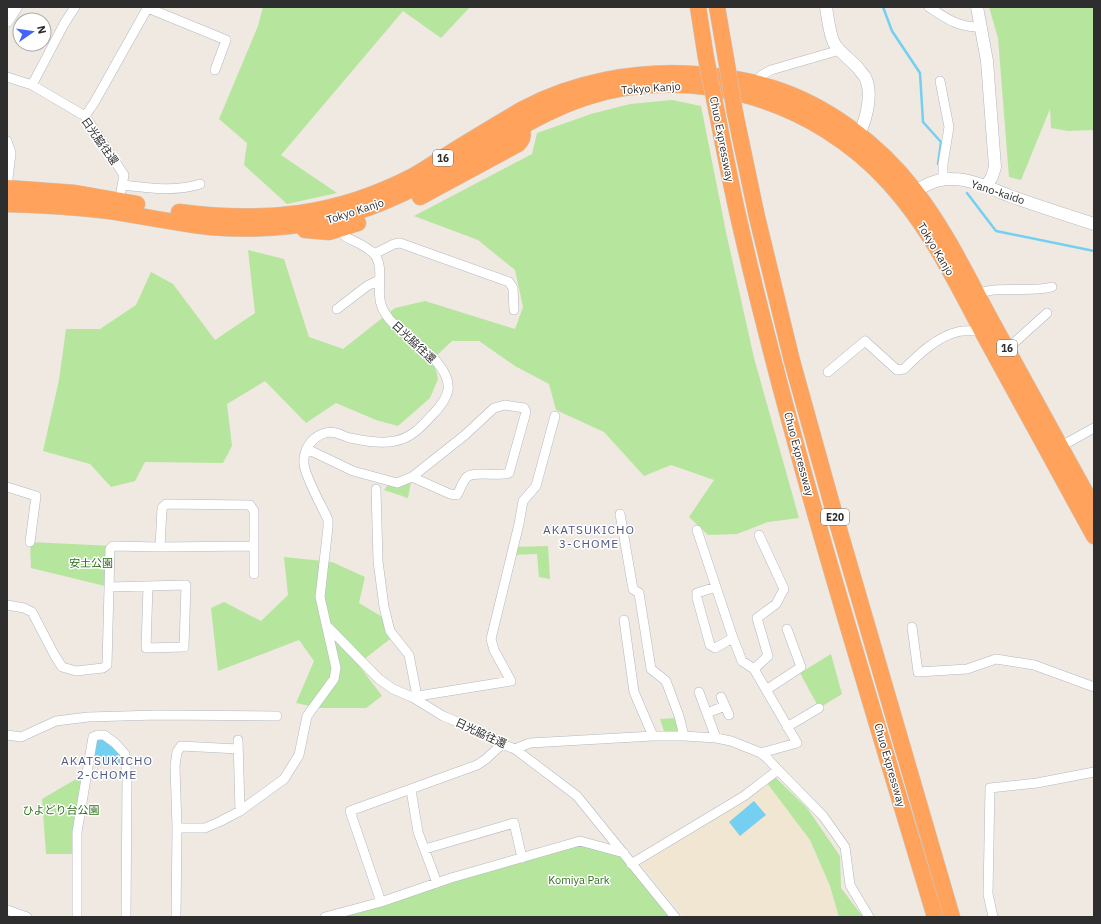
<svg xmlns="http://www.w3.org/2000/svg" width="1101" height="924" font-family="'IBM Plex Sans','Noto Sans JP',sans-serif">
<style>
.education{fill:#f0e6d1}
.green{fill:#b6e59e}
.water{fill:#75cff0}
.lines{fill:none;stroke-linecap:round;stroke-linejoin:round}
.stream{stroke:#75cff0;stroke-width:2.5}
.street-casing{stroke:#b4b7c1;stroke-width:10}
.secondary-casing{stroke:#b4b7c1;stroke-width:13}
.highway-casing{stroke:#c9c9c9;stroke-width:17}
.street{stroke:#fff;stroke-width:9}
.secondary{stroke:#fff;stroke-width:12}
.highway{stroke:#ffa35c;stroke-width:16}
.highway-bridge-casing{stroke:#c9c9c9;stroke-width:17;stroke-linecap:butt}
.highway-bridge{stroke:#ffa35c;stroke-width:16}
.labels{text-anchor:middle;stroke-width:3;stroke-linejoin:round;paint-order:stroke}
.shield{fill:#fff;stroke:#6d6d6d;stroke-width:1}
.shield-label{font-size:10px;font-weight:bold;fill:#2e2e2e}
.street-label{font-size:11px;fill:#2e2e2e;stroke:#fff}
.park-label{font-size:11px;fill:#2c6e1b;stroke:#fff}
.neighbourhood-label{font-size:12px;letter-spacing:1px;fill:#4d5680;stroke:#fff}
</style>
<rect width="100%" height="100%" fill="#efe9e1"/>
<path class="education" d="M767 783 810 840 830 886 839 917H684L639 862Z"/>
<path class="green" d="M263 7H470L441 38 403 11 281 155 337 193 287 204 244 165 247 143 219 119 258 26Z
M989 7H1094V130L1068 131 1051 128 1050 109 1021 180 1009 177 998 38Z
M672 100 701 106 726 232 754 358 799 518 768 522 737 534 708 535 689 517 714 480 671 465 644 476 604 432 556 410 549 384 515 366 479 341H452L433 359 438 379 430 398 398 426 376 420 336 403 306 423 265 381 227 404 232 446 223 463 145 462 135 481 111 487 90 464 43 451 59 380 66 329H100L136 305 151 272 173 284 215 340 255 313 248 250 284 259 309 337 343 349 395 308 425 301 515 329 523 307 515 270 478 240 414 216 532 154 537 133 591 114 630 104Z
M412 477 408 498 384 490 390 482Z
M30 542 113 546 109 587 31 568Z
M548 546 550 579 539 577 537 554 512 555 514 547Z
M284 557 332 562 365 577 359 603 384 618 390 639 358 664 382 696 366 708H320L296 703 314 661 299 640 218 671 211 608 224 602 261 621 288 595Z
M831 654 842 694 819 708 800 673Z
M676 718 679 731H664L660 719Z
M88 772 76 854H46L42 799Z
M774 776 807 808 840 856 841 888 863 917H839L830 886 810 840 767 783Z
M580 841 619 853 670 917H325Z"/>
<path class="water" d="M98 735 115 743 126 764 89 765Z
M754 801 766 815 740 836 729 822Z"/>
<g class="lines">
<path class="stream" d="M883 7 892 31 920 73 923 122 941 142 938 164
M967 193 996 231 1094 251"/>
<defs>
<path id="street" d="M929 7C947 19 959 28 982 27
M148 8 226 40 215 70
M7 77 32 85 85 116 124 175 119 202
M940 81 949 127 943 164V180
M755 83 762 75 771 70 840 50
M32 85 64 24 75 7
M85 116 94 103 148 7
M7 141 11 153 7 187
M123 185C148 188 176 192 200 184
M374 254 394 244 400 243 509 282 513 288 514 310
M977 294C1000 285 1028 293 1052 287
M337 309 367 286 379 280
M1006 348 1015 342 1047 313
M828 372 865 341 897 370 904 369C919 354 937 337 957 332 965 330 974 331 982 331
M307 449 353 471 397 483 412 477 465 435 494 408 505 405 524 408 526 412 509 473C498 477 472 470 466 478 462 483 460 490 457 495L450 494 412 477
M1056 449 1094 428
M7 487 36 496 30 542
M376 489 378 561 384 607 390 631 409 655 417 696
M620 514 633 589 639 593 651 669 666 681 679 716 684 736
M697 530 733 638 742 661 754 669
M759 535 784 589 776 604 757 618 768 656 754 669 797 743 761 753
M254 546 160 547 162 508 166 504 250 505 254 511V574
M109 587 186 585 184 647 146 648 148 586
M716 587 697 593V598L710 645 715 648 733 638
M7 605 24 608 32 612 55 656 62 667 76 671 103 668 107 665 110 549 113 546 160 547
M624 620 634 692 653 736
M328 627 379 679 393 689 412 697 443 716 489 735 502 744 515 749 577 796 675 917
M912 627 918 672 967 669 996 659 1034 665 1094 687
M766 690 801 667 787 629
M699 692 716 738
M412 697 511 681 494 650 491 639 519 524 523 501 536 486 555 416
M721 697 729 715
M707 713 725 706
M787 727 819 708
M7 735 21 737 56 721 88 717 157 715 277 716
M238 740 240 811
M515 749 530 743 653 736H684L716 738 731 741 761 753 768 759 778 770 744 796 631 864
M778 770 823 816 845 847 850 885 869 917
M411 790 418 832 437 883
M177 828H205L221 821 240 811 284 779 299 755 307 716 334 679 336 668 320 597 328 527V520C322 506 305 477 304 464 303 455 307 445 314 439 320 434 328 431 336 433 341 434 345 437 350 438 364 441 381 444 395 441 412 438 423 425 434 413 440 407 446 399 448 390 452 363 406 338 390 320 387 316 382 310 381 304 376 290 385 266 374 254 367 246 355 242 346 237L343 234 341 228
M425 849 514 823 522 858
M381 902 350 811 477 765 486 759 502 744
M7 910 27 917
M77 917V832L93 737 98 735H104L115 743 125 754 127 777 126 917
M176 917 177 828 175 766 177 752 181 746 238 749
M325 917 381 902 451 878 580 841 624 853
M993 917 988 894 990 788 1037 783 1094 772"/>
<path id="secondary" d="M826 7C828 19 829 32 834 43 840 53 850 59 858 68 860 71 863 74 865 77 874 95 865 127 854 142
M977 7 987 61 995 167 992 177 986 186
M7 21 16 7
M910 195C921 187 937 178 952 179 972 179 992 189 1010 196 1038 206 1066 215 1094 224"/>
<path id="highway" d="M698 7 706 58
M717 7 726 59
M717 113C724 149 731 185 739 220 793 455 866 686 935 917
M735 113 757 217 792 361 834 512 952 917
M7 188 75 193 137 204
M420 197 518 144C524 138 523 134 522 127L515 123
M7 204C41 205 75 207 109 211 142 216 175 223 209 227 245 230 282 229 317 222 373 212 424 184 473 156 509 134 546 110 587 97 694 63 816 101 890 184 930 228 956 282 983 333 1020 401 1057 468 1094 536
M179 212C264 223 336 216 413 176 428 168 443 157 458 148 479 135 501 122 523 109 574 82 636 70 694 74 719 76 745 79 769 87 826 104 879 144 915 191 946 231 968 278 992 322 1026 384 1060 446 1094 508
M305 230 329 232 358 223"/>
</defs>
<use href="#street" class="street-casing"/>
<use href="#secondary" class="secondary-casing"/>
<use href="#highway" class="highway-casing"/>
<use href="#street" class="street"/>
<use href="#secondary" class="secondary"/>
<use href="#highway" class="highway"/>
<defs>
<path id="highway-bridge" d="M706 58 717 113
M726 59 735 113"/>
</defs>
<use href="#highway-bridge" class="highway-bridge-casing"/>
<use href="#highway-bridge" class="highway-bridge"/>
</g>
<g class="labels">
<g class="shield">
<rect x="433" y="150" width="20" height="16" rx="3"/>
<rect x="997" y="340" width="20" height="16" rx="3"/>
<rect x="821" y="509" width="28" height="16" rx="3"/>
</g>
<g class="shield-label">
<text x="443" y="162">16</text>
<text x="1007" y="352">16</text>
<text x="835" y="521">E20</text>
</g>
<g class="street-label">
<text transform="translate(651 88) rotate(-4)" y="4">Tokyo Kanjo</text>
<text transform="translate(722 139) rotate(79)" y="4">Chuo Expressway</text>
<text transform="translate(100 141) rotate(55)" y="4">日光脇往還</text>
<text transform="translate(998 192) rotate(18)" y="4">Yano-kaido</text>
<text transform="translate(355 211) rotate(-18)" y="4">Tokyo Kanjo</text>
<text transform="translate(936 249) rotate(59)" y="4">Tokyo Kanjo</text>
<text transform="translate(414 342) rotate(43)" y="4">日光脇往還</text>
<text transform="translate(799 454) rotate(75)" y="4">Chuo Expressway</text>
<text transform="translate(481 733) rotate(25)" y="4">日光脇往還</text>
<text transform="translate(890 765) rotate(74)" y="4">Chuo Expressway</text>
</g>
<g class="park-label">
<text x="91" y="567">安土公園</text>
<text x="61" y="814">ひよどり台公園</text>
<text x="579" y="884">Komiya Park</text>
</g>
<g class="neighbourhood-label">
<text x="589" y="534">AKATSUKICHO<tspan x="589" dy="14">3-CHOME</tspan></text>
<text x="107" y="765">AKATSUKICHO<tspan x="107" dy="14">2-CHOME</tspan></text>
</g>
</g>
<rect width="1101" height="924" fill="none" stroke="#2e2e2e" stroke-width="16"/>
<g transform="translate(32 32) rotate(77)"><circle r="19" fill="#ffffff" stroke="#ababab"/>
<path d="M0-3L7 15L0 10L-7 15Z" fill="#4264fb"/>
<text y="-6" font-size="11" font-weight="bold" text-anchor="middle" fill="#2e2e2e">N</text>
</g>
</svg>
